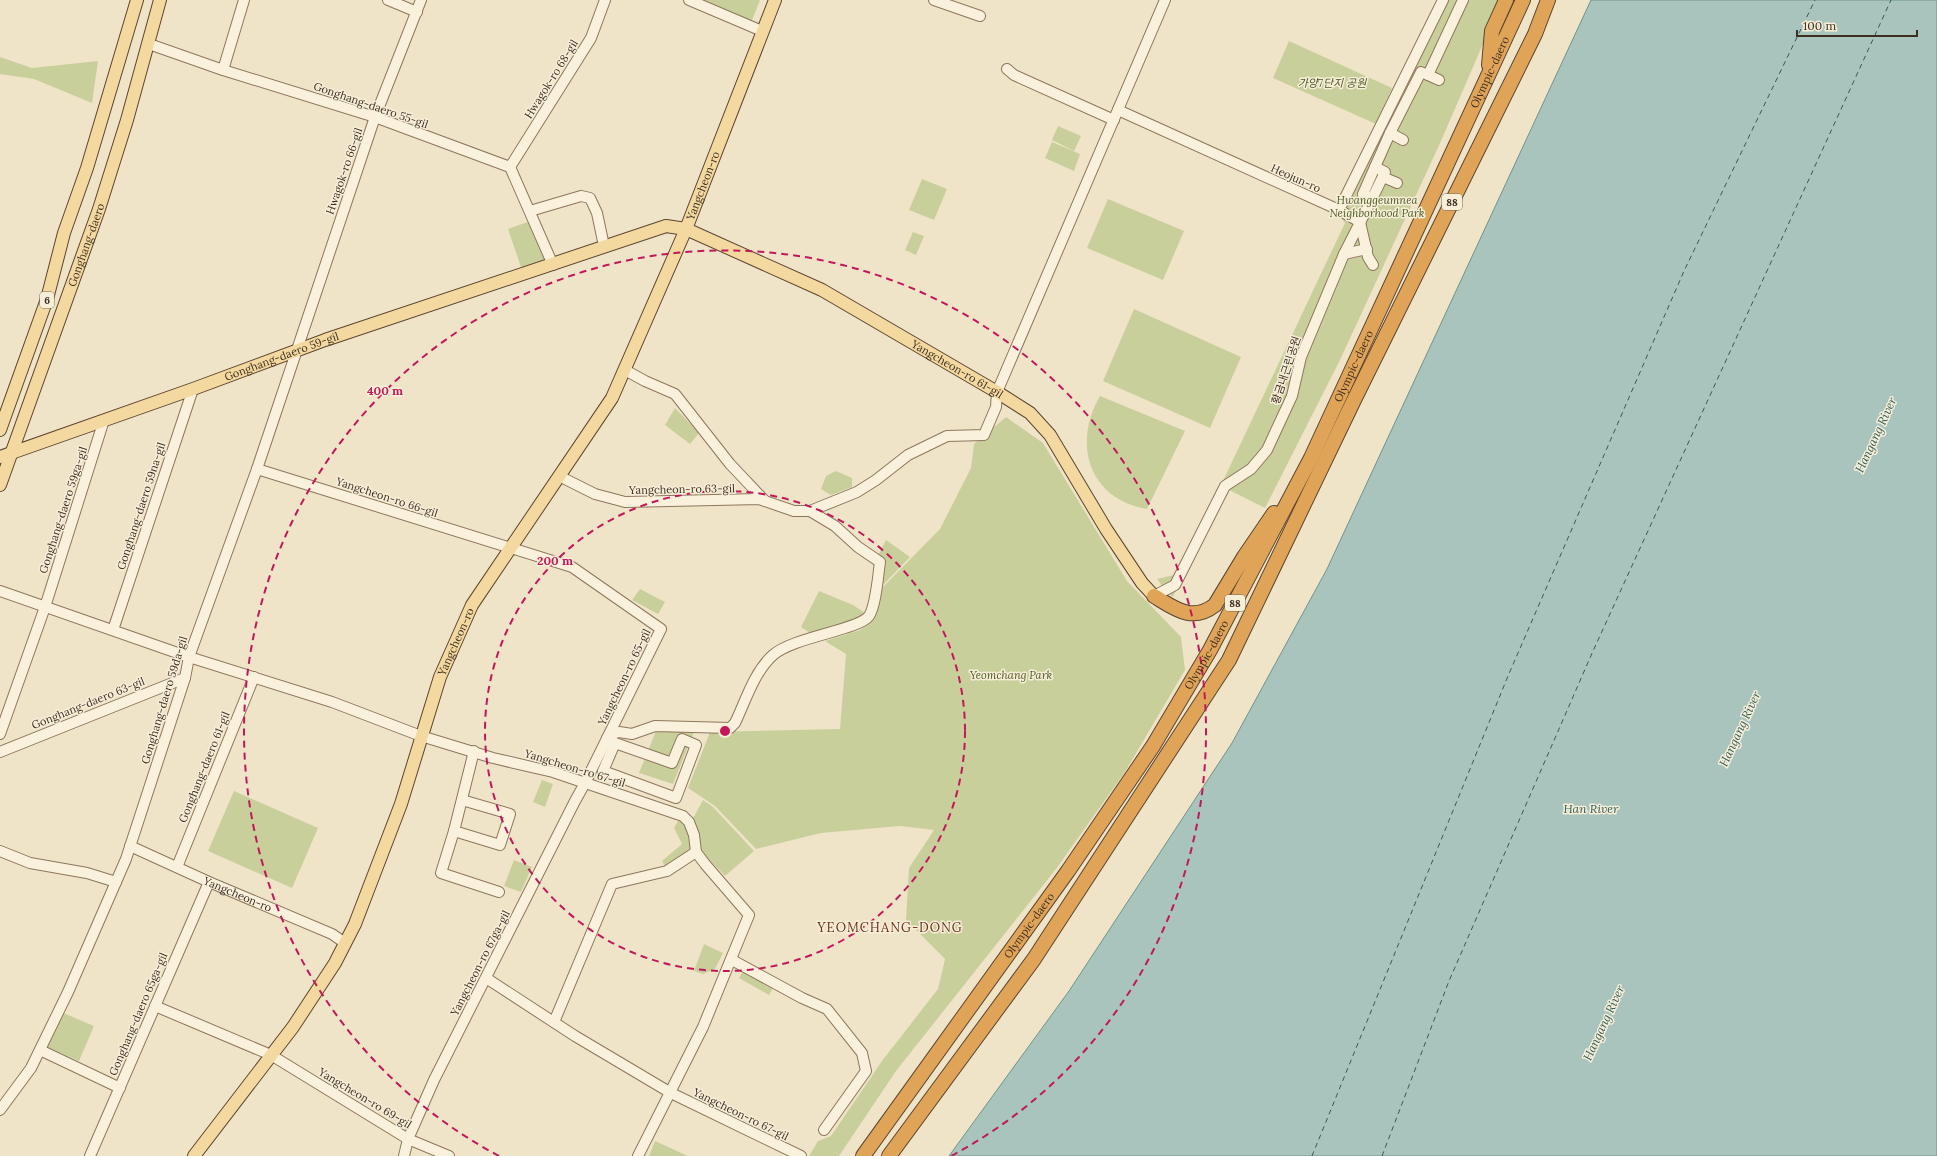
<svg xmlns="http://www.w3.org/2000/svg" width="1937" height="1156" font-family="Lora,'Noto Sans KR',serif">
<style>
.green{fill:#c9cf9b}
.water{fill:#a9c4bc;stroke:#6f938a}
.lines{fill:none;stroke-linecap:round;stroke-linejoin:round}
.ferry{stroke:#2f5d5a;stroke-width:1;stroke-dasharray:5 4;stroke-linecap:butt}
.minor-casing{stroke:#8d765c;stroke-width:12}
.major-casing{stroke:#5b4430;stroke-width:14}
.highway-casing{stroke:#5b4430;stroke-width:16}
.minor{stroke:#faf1dc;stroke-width:10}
.major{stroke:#f3d9a0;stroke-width:12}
.highway{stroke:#e0a458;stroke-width:14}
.ring{fill:none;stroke:#c2185b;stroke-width:2;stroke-dasharray:7 5}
.labels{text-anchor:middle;stroke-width:3;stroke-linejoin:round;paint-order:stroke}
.shield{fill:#f7eed8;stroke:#756857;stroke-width:1}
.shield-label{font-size:10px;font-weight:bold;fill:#3d2e20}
.street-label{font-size:11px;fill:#3d2e20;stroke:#f7eed8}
.park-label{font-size:11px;font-style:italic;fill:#4d5a26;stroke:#f7eed8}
.water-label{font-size:12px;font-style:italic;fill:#2f5d5a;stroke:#f7eed8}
.quarter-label{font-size:13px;letter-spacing:1px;fill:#6b2e1e;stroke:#f7eed8}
.centre{fill:#c2185b;stroke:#f7eed8;stroke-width:2}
.ring-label{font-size:12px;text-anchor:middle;font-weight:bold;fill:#c2185b;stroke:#f7eed8;stroke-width:3;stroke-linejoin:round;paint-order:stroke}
</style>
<rect width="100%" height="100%" fill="#f0e4c8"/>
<path class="green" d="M695 0H760L751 23Z
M1446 0H1502L1441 141 1340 360 1265 508 1227 489 1173 597 1168 594 1157 579 1174 575 1222 483 1345 223 1339 215Z
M1289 41 1392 88 1376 124 1273 78Z
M0 57 32 68 98 61 92 103 34 79 0 74Z
M1058 126 1081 136 1074 151 1052 140Z
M1052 142 1080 154 1074 171 1045 158Z
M922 179 947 189 934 220 909 210Z
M1108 199 1184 231 1163 280 1087 248Z
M533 220 551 263 523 273 508 229Z
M913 232 924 236 916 255 905 250Z
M1134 309 1241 357 1210 428 1103 381Z
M1100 396 1185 431 1147 509C1089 499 1072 444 1100 396Z
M675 408 699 433 690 444 665 425Z
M1006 417 1043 443 1127 581 1181 637 1185 670 1125 772 1056 869 896 1071 839 1156H809L818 1141 831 1136 882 1061 938 989 945 959 906 920 909 868 934 830 900 826 821 833 756 849 715 806 688 788 710 732 840 729 846 654 825 641 860 630 872 621 882 588 940 529 971 468 974 444Z
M836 471 852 478V487L831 495 821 489 826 476Z
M886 540 910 557 883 585 880 584 885 560 878 555Z
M640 589 665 602 658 614 632 600Z
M819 591 853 605 865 613 849 621 810 633 801 627Z
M656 731 694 732 673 784 639 773Z
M542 780 553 784 545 807 533 802Z
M234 791 318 828 292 888 208 851Z
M703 800 713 807 754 851 725 876 700 850 692 820Z
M681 816 687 823 692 850 667 871 662 861 682 844 674 828Z
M514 860 532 867 521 892 504 886Z
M704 944 723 953 715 969 703 974 694 971Z
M745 968 775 984 769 995 739 978Z
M61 1012 94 1026 79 1061 47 1047Z
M655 1141 688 1156H649Z"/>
<path class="water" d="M1591 0H1937V1156H949L1069 991 1232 743 1327 569Z"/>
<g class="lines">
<path class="ferry" d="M1312 1156 1508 676 1684 271 1815 0
M1382 1156 1449 981 1593 651 1891 0"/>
<defs>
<g id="minor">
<path d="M388 0 417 12"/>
<path d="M689 0 762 31"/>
<path d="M934 0 980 16"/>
<path d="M149 44 223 70 375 117 510 167"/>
<path d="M1007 69 1014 75 1114 120"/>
<path d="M223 70 244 0"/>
<path d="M1428 75 1439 80"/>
<path d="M1118 110 1339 210 1443 0"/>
<path d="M1390 133 1403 140"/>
<path d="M510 167 591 38 605 0"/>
<path d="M510 167 553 265"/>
<path d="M1383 177 1397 183"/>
<path d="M1372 199 1385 172 1375 167"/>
<path d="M1339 210 1360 222 1368 257 1373 265"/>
<path d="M530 211 581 196 590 198 597 213 604 246"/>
<path d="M1344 254 1367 249"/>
<path d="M625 370 645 381 675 394 730 464 765 501"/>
<path d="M257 469 572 567 661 629 585 783 575 801 434 1080 408 1139 404 1156"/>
<path d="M559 476 595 494 625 502 759 499 794 511H810L835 526 858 547 880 562C878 576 876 605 869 616 859 630 793 637 773 655 754 672 746 700 735 723L730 728 655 726 632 734 619 732 609 735"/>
<path d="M810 511 857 492 876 480 908 455 947 436 984 435 996 407 997 392 1165 0"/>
<path d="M0 591 189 657 332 702 421 736 493 758 553 772 683 816 689 822 694 835 696 852 705 864 749 915 703 1027 638 1156"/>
<path d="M1154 596 1175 585 1225 486 1251 469 1267 450 1292 396 1301 357 1344 254 1372 199 1363 194 1390 133 1421 72 1428 75 1463 0"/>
<path d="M113 630 193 389"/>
<path d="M0 734 45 607 104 420"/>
<path d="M607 738 615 743 672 763 682 739 696 745 676 798 603 771 615 743"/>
<path d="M474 751 454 831 441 873 499 892"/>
<path d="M0 752 185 678"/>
<path d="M454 831 500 845 510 814 462 800"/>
<path id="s1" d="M130 846 209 882 332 934 345 943"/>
<path d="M0 851 30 863 87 873 116 882"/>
<path d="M177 867 254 677"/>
<path d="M732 960 802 998 827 1009 862 1053 866 1071 824 1130"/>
<path d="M486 978 575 1036 671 1093 801 1156"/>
<path d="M155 1006 271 1055 408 1139 449 1156"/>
<path d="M554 1022 612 884 667 871 696 852"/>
<path d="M40 1050 120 1088"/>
<path d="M0 1110 31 1068 68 992 126 859 185 678 189 657 257 469 375 117 421 0"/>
<path d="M90 1156 209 882"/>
</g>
<g id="major">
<path d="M0 430 47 299 64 233 87 168 137 0"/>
<path id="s2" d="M0 457 193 389 325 340 666 226 686 229 822 290 997 392 1030 413 1050 435 1106 529 1142 583 1154 596"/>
<path id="s3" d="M0 485 99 209 127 120 160 0"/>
<path id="s4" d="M194 1156 293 1027 335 963 355 924 401 804 440 677 472 605 612 398 686 229 775 0"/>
</g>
<g id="highway">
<path d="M1489 65 1492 31 1506 0"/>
<path d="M1154 596C1174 608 1192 623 1215 605L1244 557 1274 513"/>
<path id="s5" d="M863 1156 1068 871 1153 746 1210 650 1311 458 1523 0"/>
<path d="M889 1156 1034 959 1229 660 1353 402 1535 34 1548 0"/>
</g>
</defs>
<use href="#minor" class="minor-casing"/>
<use href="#major" class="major-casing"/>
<use href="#highway" class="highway-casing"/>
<use href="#minor" class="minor"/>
<use href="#major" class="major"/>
<use href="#highway" class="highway"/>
</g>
<g class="ring">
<circle cx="725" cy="731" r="240"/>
<path d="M499 1156A481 481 0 1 1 951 1156"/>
</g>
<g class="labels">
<g class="shield">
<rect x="1442" y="194" width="20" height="16" rx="3"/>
<rect x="40" y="292" width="14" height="16" rx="3"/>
<rect x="1225" y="595" width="20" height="16" rx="3"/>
</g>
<g class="shield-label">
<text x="1452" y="206">88</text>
<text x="47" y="304">6</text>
<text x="1235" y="607">88</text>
</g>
<g class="street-label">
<text dy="4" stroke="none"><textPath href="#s5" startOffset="1256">Olympic-daero</textPath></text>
<text transform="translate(551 79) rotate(-58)" y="4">Hwagok-ro 68-gil</text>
<text transform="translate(371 105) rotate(19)" y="4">Gonghang-daero 55-gil</text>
<text transform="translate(344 171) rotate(-71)" y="4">Hwagok-ro 66-gil</text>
<text transform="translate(1296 178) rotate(24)" y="4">Heojun-ro</text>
<text dy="4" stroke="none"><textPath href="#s4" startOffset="1104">Yangcheon-ro</textPath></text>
<text dy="4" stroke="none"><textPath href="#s3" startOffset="255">Gonghang-daero</textPath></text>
<text dy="4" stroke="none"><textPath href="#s2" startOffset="299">Gonghang-daero 59-gil</textPath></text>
<text dy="4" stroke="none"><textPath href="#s5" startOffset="932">Olympic-daero</textPath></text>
<text dy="4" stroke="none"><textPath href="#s2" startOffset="1031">Yangcheon-ro 61-gil</textPath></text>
<text transform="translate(1286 370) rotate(-72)" y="4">황금내근린공원</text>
<text transform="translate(682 489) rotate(-1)" y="4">Yangcheon-ro 63-gil</text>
<text transform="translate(387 497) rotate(18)" y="4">Yangcheon-ro 66-gil</text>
<text transform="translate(141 506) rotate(-72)" y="4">Gonghang-daero 59na-gil</text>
<text transform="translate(63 510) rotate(-72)" y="4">Gonghang-daero 59ga-gil</text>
<text dy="4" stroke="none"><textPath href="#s4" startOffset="583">Yangcheon-ro</textPath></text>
<text dy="4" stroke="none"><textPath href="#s5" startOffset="608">Olympic-daero</textPath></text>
<text transform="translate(624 677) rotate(-64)" y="4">Yangcheon-ro 65-gil</text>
<text transform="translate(164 700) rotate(-73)" y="4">Gonghang-daero 59da-gil</text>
<text transform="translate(88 703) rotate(-22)" y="4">Gonghang-daero 63-gil</text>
<text transform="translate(204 767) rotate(-68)" y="4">Gonghang-daero 61-gil</text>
<text transform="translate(575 768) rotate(17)" y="4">Yangcheon-ro 67-gil</text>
<text dy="4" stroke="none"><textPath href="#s1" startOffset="118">Yangcheon-ro</textPath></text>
<text dy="4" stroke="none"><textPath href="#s5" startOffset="284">Olympic-daero</textPath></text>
<text transform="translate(480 963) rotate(-63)" y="4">Yangcheon-ro 67ga-gil</text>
<text transform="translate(138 1014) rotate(-67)" y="4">Gonghang-daero 65ga-gil</text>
<text transform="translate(365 1098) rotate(31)" y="4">Yangcheon-ro 69-gil</text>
<text transform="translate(741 1114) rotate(26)" y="4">Yangcheon-ro 67-gil</text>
</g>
<g class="park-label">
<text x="1332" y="87">가양7단지 공원</text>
<text x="1377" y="204">Hwanggeumnea<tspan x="1377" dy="13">Neighborhood Park</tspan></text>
<text x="1011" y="679">Yeomchang Park</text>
</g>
<g class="water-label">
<text transform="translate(1876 435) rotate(-65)" y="4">Hangang River</text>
<text transform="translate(1740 729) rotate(-65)" y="4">Hangang River</text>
<text x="1591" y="813">Han River</text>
<text transform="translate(1604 1023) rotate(-65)" y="4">Hangang River</text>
</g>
<g class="quarter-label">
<text x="890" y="932">YEOMCHANG-DONG</text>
</g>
</g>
<circle cx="725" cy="731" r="6" class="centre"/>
<g class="ring-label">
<text x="385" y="395">400 m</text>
<text x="555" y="565">200 m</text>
</g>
<path d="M1797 30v6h120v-6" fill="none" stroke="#3d2e20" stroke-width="2"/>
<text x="1803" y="30" font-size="12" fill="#3d2e20" stroke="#f7eed8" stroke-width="3" paint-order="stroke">100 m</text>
</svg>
